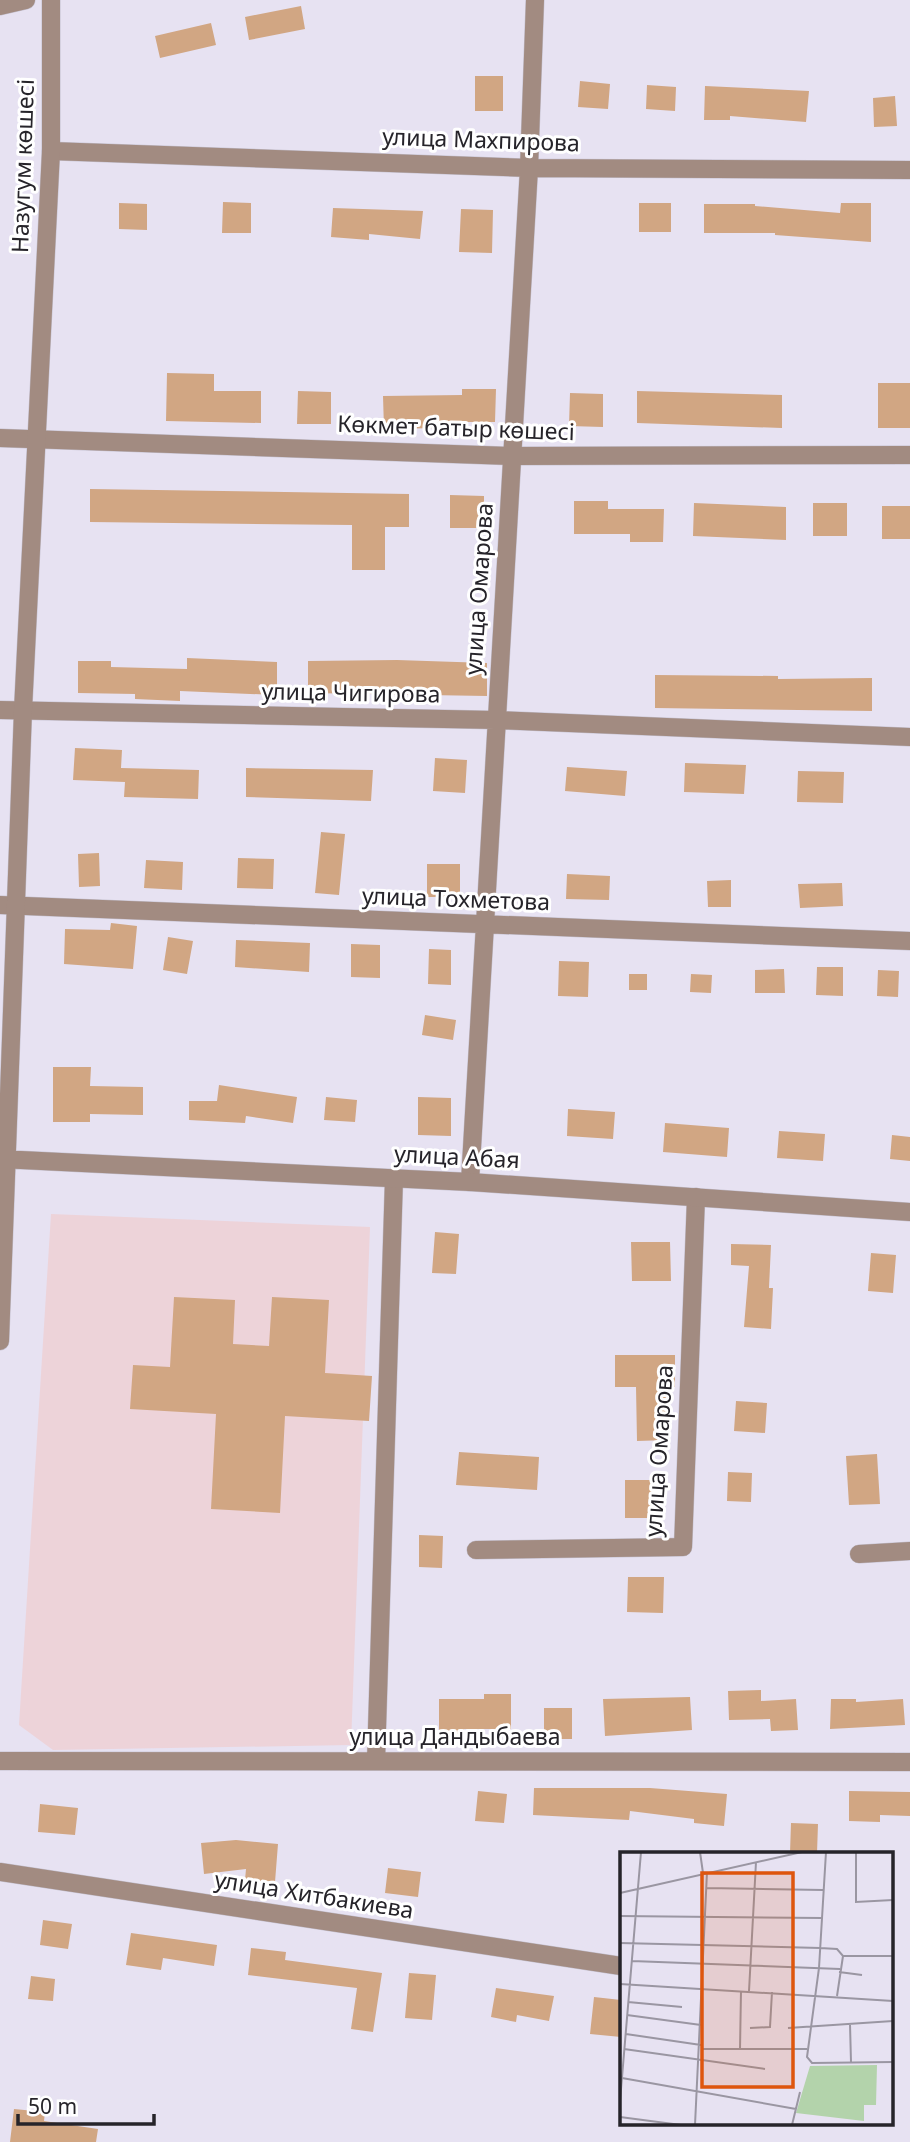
<svg xmlns="http://www.w3.org/2000/svg" width="910" height="2142" font-family="'Noto Sans',sans-serif">
<style>
.education{fill:#edd3d9}
.building{fill:#d1a683}
.lines{fill:none;stroke-linecap:round;stroke-linejoin:round}
.minor-casing{stroke:#c4c0ce;stroke-width:19}
.tertiary-casing{stroke:#c4c0ce;stroke-width:19}
.minor{stroke:#a28b81;stroke-width:18}
.tertiary{stroke:#a28b81;stroke-width:18}
.labels{text-anchor:middle;stroke-width:6;stroke-linejoin:round;paint-order:stroke}
.street-label{font-size:23px;fill:#26242a;stroke:#fff}
.inset-road{fill:none;stroke:#9a96a2;stroke-width:2}
.view{fill:#de560e;fill-opacity:0.15;stroke:#de560e;stroke-width:3.5}
.inset-edge{fill:none;stroke:#26242a;stroke-width:3.5}
</style>
<rect width="100%" height="100%" fill="#e7e2f2"/>
<path class="education" d="M51 1214 370 1227 351 1745 53 1750 19 1725Z"/>
<path class="building" d="M301 6 305 29 249 40 245 17Z
M211 23 216 45 160 58 155 36Z
M475 76H503V111H475Z
M580 81 610 84 608 109 578 107Z
M647 85 676 87 675 111 646 109Z
M705 86 809 91 806 122 730 116V120H704Z
M895 96 897 126 874 127 873 98Z
M223 202 251 203V233H222Z
M119 203 147 204V230L119 229Z
M639 203H671V232H639Z
M841 203H871V242L775 235V233H704V204H755V206L840 213Z
M333 208 423 211 420 239 369 234V240L331 237Z
M461 209 493 210 492 253 459 252Z
M167 373 214 374V391H261V423L166 421Z
M878 383H910V428H878Z
M462 389H496L495 422H440V428L384 429 383 396 462 395Z
M298 391 331 392V424H297Z
M637 391 782 395V428L637 423Z
M570 393 603 394V427L569 426Z
M90 489 409 494V527H385V570H352V525L90 522Z
M450 495 484 496V528H450Z
M574 501H608V509H664L663 542H630V534H574Z
M694 503 786 507V540L693 536Z
M813 503H847V536H813Z
M882 506H910V539H882Z
M187 658 277 662V695L180 691V701L135 699V694L78 693V661H111V667L187 669Z
M397 660 487 663V696L308 693V661Z
M655 675 778 676V679L872 678V711L655 708Z
M75 748 122 750 121 768 199 770 198 799 124 797 125 782 73 780Z
M435 758 467 760 465 793 433 791Z
M685 763 746 765 744 794 684 792Z
M567 767 627 771 625 796 565 791Z
M246 768 373 770 371 801 246 797Z
M798 771 844 772 843 803 797 802Z
M321 832 345 834 339 895 315 893Z
M99 853 100 886 79 887 78 854Z
M238 858 274 859 273 889 237 888Z
M146 860 183 862 182 890 144 888Z
M427 864H460V897H427Z
M567 874 610 876 609 900 566 899Z
M731 880V907H708L707 881Z
M842 883 843 906 800 908 798 884Z
M111 923 137 926 133 969 64 964 65 929 110 930Z
M168 937 193 941 187 974 163 970Z
M236 940 310 943 309 972 235 967Z
M351 944 380 945V978L351 977Z
M429 949 451 950V985L428 984Z
M559 961 589 962 588 997 558 996Z
M817 967H843V996L816 995Z
M784 969 785 993H755V970Z
M878 970 899 971 898 997 877 996Z
M629 974H647V990H629Z
M691 974 712 975 711 993 690 992Z
M425 1015 456 1020 453 1040 422 1035Z
M53 1067H91L90 1086 143 1087V1115L90 1114V1122H53Z
M219 1085 297 1097 293 1123 246 1116 245 1123 189 1120V1101H217Z
M326 1097 357 1100 355 1122 324 1120Z
M418 1097 451 1098V1136L418 1135Z
M568 1109 615 1112 613 1139 567 1136Z
M665 1123 729 1128 727 1157 663 1152Z
M779 1131 825 1134 823 1161 777 1158Z
M892 1135 910 1137V1161L890 1159Z
M435 1232 459 1234 456 1274 432 1273Z
M631 1242H670L671 1281H632Z
M731 1244 771 1245 769 1288H773L771 1329 744 1327 749 1266 731 1265Z
M871 1253 896 1255 893 1293 868 1291Z
M174 1297 235 1300 233 1344 269 1346 272 1297 329 1300 325 1373 372 1376 369 1421 285 1416 280 1513 211 1509 216 1414 130 1409 133 1365 170 1367Z
M615 1355H675V1387H666L668 1440 637 1441 636 1387H615Z
M736 1401 767 1403 765 1433 734 1431Z
M459 1452 539 1457 537 1490 456 1485Z
M877 1454 880 1504 849 1505 846 1456Z
M728 1472 752 1473 751 1502 727 1501Z
M625 1480H657V1518H625Z
M419 1535 443 1536 442 1568 419 1567Z
M628 1577H664L663 1613 627 1612Z
M761 1690V1701L796 1699 798 1730 771 1731 770 1719 729 1720 728 1691Z
M484 1694H511V1729H464V1734H439V1699H484Z
M690 1697 692 1730 605 1736 603 1699Z
M831 1699H856V1702L903 1699 905 1725 830 1729Z
M544 1708H572V1739H544Z
M534 1788H650L727 1794 724 1826 694 1823V1819L630 1811 629 1820 533 1815Z
M478 1791 507 1794 504 1823 475 1821Z
M849 1791 910 1792V1816L880 1815V1822L849 1821Z
M40 1804 78 1808 75 1835 38 1832Z
M791 1823 818 1824 817 1853H790Z
M236 1840 278 1844 275 1882 245 1880 246 1869 204 1874 201 1843Z
M388 1868 421 1872 418 1897 385 1893Z
M43 1920 72 1924 68 1949 40 1945Z
M131 1933 217 1945 214 1966 163 1958 161 1970 126 1965Z
M251 1948 286 1952 285 1960 382 1973 373 2032 351 2029 357 1988 248 1975Z
M409 1973 436 1975 432 2020 405 2018Z
M31 1976 55 1979 53 2001 28 1999Z
M496 1988 554 1996 549 2021 517 2015 516 2022 491 2017Z
M594 1997 621 2000V2037L590 2034Z
M14 2109 45 2112 44 2121 98 2129 96 2142H10Z"/>
<g class="lines">
<defs>
<path id="minor" d="M0 6 26 0
M51 151 529 168 910 170
M0 438 513 456 910 455
M0 710 495 720 910 737
M0 905 910 941
M470 1182 529 168 535 0
M476 1550 683 1547 696 1197
M859 1554 910 1551
M0 1761 910 1762
M376 1761 394 1178
M0 1872 621 1966"/>
<path id="tertiary" d="M0 1159 470 1182 910 1212
M0 1341 23 710 51 151V0"/>
</defs>
<use href="#minor" class="minor-casing"/>
<use href="#tertiary" class="tertiary-casing"/>
<use href="#minor" class="minor"/>
<use href="#tertiary" class="tertiary"/>
</g>
<g class="labels">
<g class="street-label">
<text transform="translate(481 140) rotate(2)" y="8">улица Махпирова</text>
<text transform="translate(23 166) rotate(-88)" y="8">Назугум көшесі</text>
<text transform="translate(456 428) rotate(2)" y="8">Көкмет батыр көшесі</text>
<text transform="translate(479 589) rotate(-86)" y="8">улица Омарова</text>
<text transform="translate(351 693) rotate(1)" y="8">улица Чигирова</text>
<text transform="translate(456 899) rotate(2)" y="8">улица Тохметова</text>
<text transform="translate(457 1157) rotate(3)" y="8">улица Абая</text>
<text transform="translate(659 1451) rotate(-86)" y="8">улица Омарова</text>
<text x="455" y="1745">улица Дандыбаева</text>
<text transform="translate(314 1895) rotate(9)" y="8">улица Хитбакиева</text>
</g>
</g>
<g transform="translate(620 1852)">
<rect width="273" height="273" fill="#e7e2f2"/>
<path d="M257 213 256 253H244V269L176 261 190 214Z" fill="#b3d3ab"/>
<path class="inset-road" d="M80 0 83 21M206 0 199 116 187 205 192 211 273 210M236 0V50L273 48M87 36 203 38M0 41 182 0M0 64 202 66M0 91 200 96 217 97 223 104H273M12 109 220 117M219 120 242 123M0 132 273 149M129 139 136 10M217 144 223 104M8 150 62 155M7 163 81 173M230 172 231 210M130 176 150 175 152 140M168 176 273 169M6 182 81 193M4 197 145 217M81 197H187M120 197 121 139M2 226 176 257M0 249 21 0M0 265 61 273M75 273 87 20M172 273 180 240"/>
<path class="view" d="M82 21H173V235H82Z"/>
<rect width="273" height="273" class="inset-edge"/>
</g>
<path d="M18 2114v10h136v-10" fill="none" stroke="#26242a" stroke-width="3.5"/>
<text x="28" y="2114" font-size="21" fill="#26242a" stroke="#ffffff" stroke-width="5" paint-order="stroke">50 m</text>
</svg>
